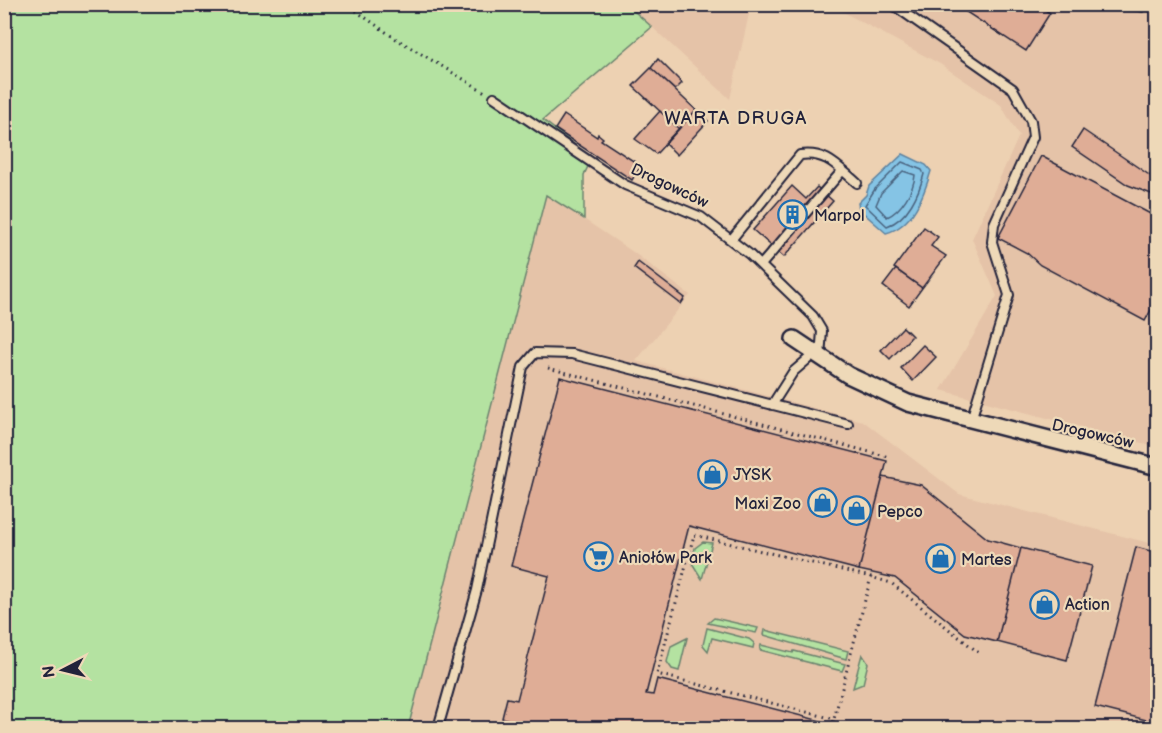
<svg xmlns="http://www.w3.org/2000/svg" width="1162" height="733" font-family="'Balsamiq Sans',sans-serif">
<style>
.built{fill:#e5c3a8}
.green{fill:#b4e2a1;stroke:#6b826e;stroke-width:1.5}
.water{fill:#85c4e5;stroke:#5d83a1;stroke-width:1.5}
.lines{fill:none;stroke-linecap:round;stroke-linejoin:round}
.shore{stroke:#4a637f;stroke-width:1.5}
.building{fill:#dfad96;stroke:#22223b;stroke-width:1.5}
.service-casing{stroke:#22223b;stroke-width:12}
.minor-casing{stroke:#22223b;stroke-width:20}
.path{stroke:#22223b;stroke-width:3;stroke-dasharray:1.5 4.5;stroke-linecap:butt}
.service{stroke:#eed9b8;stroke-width:8}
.minor{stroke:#eed9b8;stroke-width:15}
.labels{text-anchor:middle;stroke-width:4.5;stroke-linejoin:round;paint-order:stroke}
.street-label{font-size:16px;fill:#22223b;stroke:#eed9b8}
.poi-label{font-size:16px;fill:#22223b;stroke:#eed9b8;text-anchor:start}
.neighbourhood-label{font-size:18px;letter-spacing:1.5px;fill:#22223b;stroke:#eed9b8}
</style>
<rect width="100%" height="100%" fill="#edd1b2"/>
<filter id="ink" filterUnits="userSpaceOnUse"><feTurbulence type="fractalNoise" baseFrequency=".0167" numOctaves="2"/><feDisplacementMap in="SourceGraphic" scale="12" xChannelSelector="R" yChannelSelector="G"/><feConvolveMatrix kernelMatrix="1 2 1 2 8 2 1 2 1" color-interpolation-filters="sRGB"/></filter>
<g filter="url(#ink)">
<path class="built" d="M626 5H751L730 99 652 27Z
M830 5H1157V447L941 390 997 296 972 239 1019 136 1001 105 940 64Z
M546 194 633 252 690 295 636 361 863 421 959 494 1157 545V728H408Z"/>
<path class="green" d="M626 4 652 27 543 120 592 158 584 175V219L546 195 408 728H5L4 5Z
M703 542 712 543 702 579 692 563 695 548Z
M714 618 758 628 756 633 708 623Z
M707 628 749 639 754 643 753 648 712 638 708 651 703 645Z
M765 630 848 651 846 659 764 635Z
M687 638 679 671 672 669 667 662 671 646Z
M761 645 793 653 794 651 845 664 842 671 760 650Z
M862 654 868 663 863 684 853 688Z"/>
<path class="water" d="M903 154 926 165 931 171C924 195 913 226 886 233L859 209 858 203 866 195 869 186Z"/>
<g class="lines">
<path class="shore" d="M902 162 922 170 924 174C919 193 908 219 887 226L865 205 875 189Z
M903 171 915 175C914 190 901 211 887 217L876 205 881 193Z"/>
</g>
<path class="building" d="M954 4H1036L1050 13 1026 51Z
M1122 4H1145L1143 12 1124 9Z
M658 59 682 83 675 90 651 68Z
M651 68 696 110 679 129 633 86Z
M696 110 708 121 677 155 665 143Z
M660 111 679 129 656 154 635 139Z
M564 115 597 137 598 134 603 138 601 140 641 166 632 180 555 129Z
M1083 130 1158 181 1154 195 1128 185 1072 147Z
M1041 156 1158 218V297L1145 321 1040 265 1027 253 998 238Z
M792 186 806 199 817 187 833 201 784 257 753 230Z
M924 227 938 237 931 246 946 256 922 288 894 268Z
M638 262 685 298 681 304 634 268Z
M896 269 922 288 909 306 883 286Z
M903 327 912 336 890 359 881 350Z
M923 345 936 357 913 381 901 368Z
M560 377 887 461 859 570 689 526 646 694 653 695 657 679 821 721 819 728H511L513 721 502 718 507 698 517 700 549 576 511 566Z
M883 477 921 485 988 539 1021 548 997 642 965 634 895 578 859 570Z
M1136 547 1158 553V723L1095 707Z
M1021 548 1092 566 1067 660 997 642Z"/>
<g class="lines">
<defs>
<path id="service" d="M892 4 1013 89 1031 121 1033 137 994 224 992 242 1009 295 971 420
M494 97 625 185 701 217 749 254 813 316 822 331 820 357
M731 240 800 155C826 151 838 167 857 183
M761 265 842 171
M772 405 793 372 815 353
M438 728 477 590 523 367 535 353 572 354 848 424"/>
<path id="minor" d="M794 339 848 375 908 403 1158 467"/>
</defs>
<use href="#service" class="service-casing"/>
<use href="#minor" class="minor-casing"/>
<path class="path" d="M346 4 393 37 485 92
M548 368 889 457
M871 577 834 719 657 674 694 535 871 577 891 583 979 653
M832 728 834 719"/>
<use href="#service" class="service"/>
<use href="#minor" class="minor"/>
</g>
</g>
<defs>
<symbol id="building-ring" viewBox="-11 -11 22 22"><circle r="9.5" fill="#eed9b8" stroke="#1f6fb2" stroke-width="1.5"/><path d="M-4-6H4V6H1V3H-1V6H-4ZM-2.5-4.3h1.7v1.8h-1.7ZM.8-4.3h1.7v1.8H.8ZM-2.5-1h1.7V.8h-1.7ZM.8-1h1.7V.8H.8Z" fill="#1f6fb2"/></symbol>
<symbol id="shop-ring" viewBox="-11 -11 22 22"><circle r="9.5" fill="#eed9b8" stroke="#1f6fb2" stroke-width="1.5"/><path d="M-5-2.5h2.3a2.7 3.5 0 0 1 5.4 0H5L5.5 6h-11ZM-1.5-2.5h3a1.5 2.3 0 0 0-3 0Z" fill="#1f6fb2"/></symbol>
<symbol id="supermarket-ring" viewBox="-11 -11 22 22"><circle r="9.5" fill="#eed9b8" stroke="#1f6fb2" stroke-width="1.5"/><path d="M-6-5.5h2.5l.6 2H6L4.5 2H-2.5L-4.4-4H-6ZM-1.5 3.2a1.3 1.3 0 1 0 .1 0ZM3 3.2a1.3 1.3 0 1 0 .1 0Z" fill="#1f6fb2"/></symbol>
</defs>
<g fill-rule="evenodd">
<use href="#building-ring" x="776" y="198" width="33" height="33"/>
<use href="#shop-ring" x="696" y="458" width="33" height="33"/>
<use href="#shop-ring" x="806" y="486" width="33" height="33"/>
<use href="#shop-ring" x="840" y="494" width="33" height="33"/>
<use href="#supermarket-ring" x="582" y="540" width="33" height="33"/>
<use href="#shop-ring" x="924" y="542" width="33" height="33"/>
<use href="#shop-ring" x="1028" y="588" width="33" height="33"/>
</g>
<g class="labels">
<g class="street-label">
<text transform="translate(670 185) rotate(25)" y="6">Drogowców</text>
<text transform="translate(1093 433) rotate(13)" y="6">Drogowców</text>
</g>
<g class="poi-label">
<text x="814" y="221">Marpol</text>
<text x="733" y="480">JYSK</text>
<text x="801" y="509" text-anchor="end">Maxi Zoo</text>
<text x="877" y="517">Pepco</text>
<text x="619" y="563">Aniołów Park</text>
<text x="961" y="565">Martes</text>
<text x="1065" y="610">Action</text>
</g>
<g class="neighbourhood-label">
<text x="736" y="124">WARTA DRUGA</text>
</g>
</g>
<rect width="1162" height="733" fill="none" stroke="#eed9b8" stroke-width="24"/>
<rect x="12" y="12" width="1138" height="709" fill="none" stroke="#22223b" stroke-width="2" filter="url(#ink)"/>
<g transform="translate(63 670) rotate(263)" stroke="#eed9b8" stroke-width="4.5" paint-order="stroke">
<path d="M0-4.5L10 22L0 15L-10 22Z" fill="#22223b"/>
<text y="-9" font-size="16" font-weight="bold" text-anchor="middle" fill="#22223b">N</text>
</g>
</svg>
